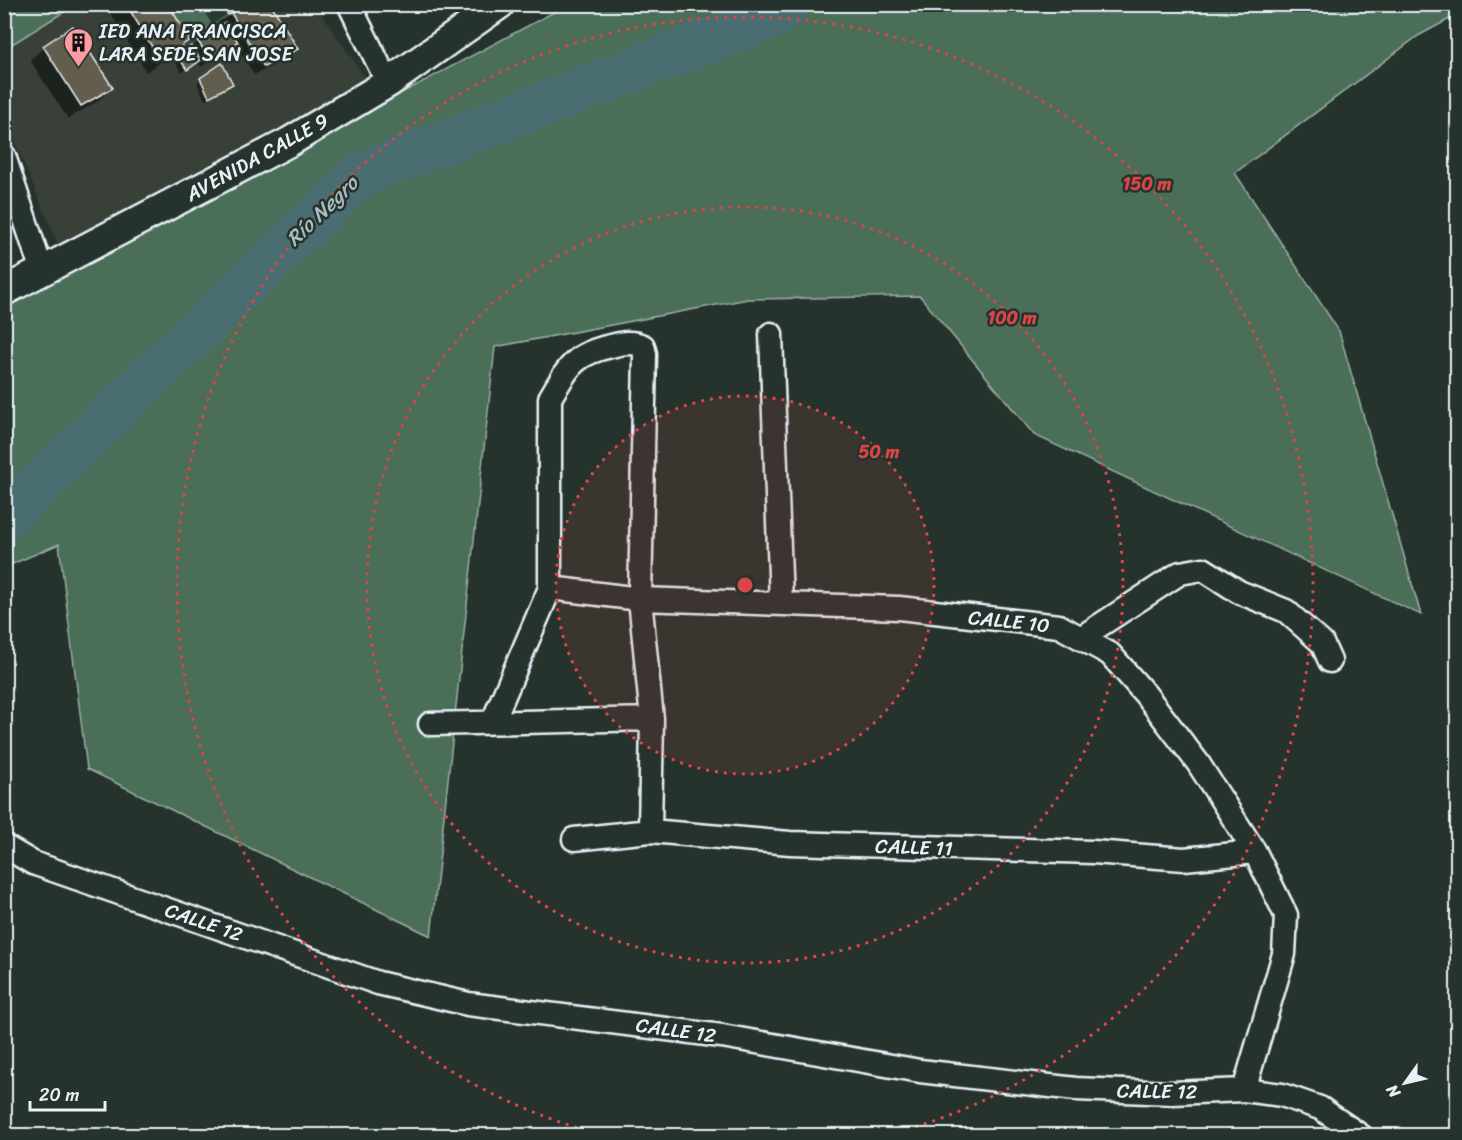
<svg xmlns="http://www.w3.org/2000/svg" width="1462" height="1140" font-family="Sriracha,sans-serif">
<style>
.built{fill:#394037}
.green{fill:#4c6e59;stroke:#9ab0a8;stroke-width:1.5}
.shadow{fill:#0007}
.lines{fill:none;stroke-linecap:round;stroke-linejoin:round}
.river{stroke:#4a6d70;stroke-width:45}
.building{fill:#645d4d;stroke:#e8f1f8;stroke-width:1.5}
.minor-casing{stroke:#e8f1f8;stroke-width:27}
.tertiary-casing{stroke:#e8f1f8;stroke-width:33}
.minor{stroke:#26332d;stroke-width:22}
.tertiary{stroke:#26332d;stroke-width:28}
.ring{fill:none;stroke:#d94647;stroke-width:3;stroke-dasharray:3 6}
.labels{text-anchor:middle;stroke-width:5;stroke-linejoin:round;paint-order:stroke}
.poi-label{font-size:20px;fill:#e8f1f8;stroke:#26332d;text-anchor:start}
.street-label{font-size:20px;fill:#e8f1f8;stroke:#26332d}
.water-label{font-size:21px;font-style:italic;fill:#a9bcc2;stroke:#26332d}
.centre{fill:#d94647;stroke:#26332d;stroke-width:3}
.ring-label{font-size:18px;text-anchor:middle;font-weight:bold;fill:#d94647;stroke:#26332d;stroke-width:5;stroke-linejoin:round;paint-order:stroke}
</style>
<rect width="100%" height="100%" fill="#26332d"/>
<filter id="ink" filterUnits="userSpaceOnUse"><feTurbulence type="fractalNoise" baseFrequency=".0167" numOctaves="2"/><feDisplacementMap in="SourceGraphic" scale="12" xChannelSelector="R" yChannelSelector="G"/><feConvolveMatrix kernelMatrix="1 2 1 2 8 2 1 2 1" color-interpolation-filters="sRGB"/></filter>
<g filter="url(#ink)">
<path class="built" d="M4 5H315L365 77 360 85 310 113 58 244 5 119Z"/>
<path class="green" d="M5 4H75V5L6 48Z
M168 5H221L228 15 190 40Z
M567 5H1457V15L1418 36 1235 173 1339 331 1421 615 1034 435 920 296 748 299 495 347 431 936 87 769 59 544 5 567 4 305Z"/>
<path class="shadow" d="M116 4H166L188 40 174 53 146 72 109 11Z
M200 4H269L296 49 287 58 254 75 235 43 201 67 197 61 182 73 174 60 215 30Z
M73 28 111 88 98 101 68 119 30 60 44 47Z
M201 79 231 83 205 100 197 83Z"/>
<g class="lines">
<path class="river" d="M4 518 361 174 776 15 787 4"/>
</g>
<path class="building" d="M126 4H168L190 40 160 60Z
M221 4H247L228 15Z
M247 4H271L298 49 264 67 231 13Z
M225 22 238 42 210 59 197 40Z
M73 26 113 88 81 106 43 46Z
M191 46 201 60 187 70 177 55Z
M222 63 233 84 209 97 200 78Z"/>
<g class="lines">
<defs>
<path id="minor" d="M349 4 388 83
M4 156 42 271
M771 334 781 602
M550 588 640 599 899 608 1059 626 1110 654 1146 695 1198 763 1255 852 1286 915 1284 954 1244 1090
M1082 637 1180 573 1203 569 1239 592 1286 611 1322 643 1330 661
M493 721 550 588V398C569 366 574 354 611 346 623 343 632 341 643 346L645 354 640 599 652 719 650 831
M430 724 652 719
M574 839 650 831 790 843 1093 852 1184 859 1255 852
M4 846 33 863 378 983 468 1004 722 1036 920 1071 1076 1089 1172 1093 1244 1090 1282 1095 1320 1108 1361 1136"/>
<path id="tertiary" d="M4 291 289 142 388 83 500 4"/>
</defs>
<use href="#minor" class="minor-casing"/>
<use href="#tertiary" class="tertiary-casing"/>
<use href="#minor" class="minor"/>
<use href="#tertiary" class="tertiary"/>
</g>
</g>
<circle cx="745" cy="585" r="189" fill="#d94647" fill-opacity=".12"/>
<g class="ring">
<circle cx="745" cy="585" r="189"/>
<circle cx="745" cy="585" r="378"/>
<path d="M603 1135A568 568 0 1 1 887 1135"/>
</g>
<defs>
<symbol id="building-pin" viewBox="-11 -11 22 30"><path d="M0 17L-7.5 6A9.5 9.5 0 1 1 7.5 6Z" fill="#ff9aa2" stroke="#26332d"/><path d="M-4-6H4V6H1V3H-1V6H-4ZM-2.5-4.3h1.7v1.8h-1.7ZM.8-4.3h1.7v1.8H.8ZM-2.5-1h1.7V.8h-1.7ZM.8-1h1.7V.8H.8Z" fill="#111"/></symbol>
</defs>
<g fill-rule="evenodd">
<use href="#building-pin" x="62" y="26" width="33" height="45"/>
</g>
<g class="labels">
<g class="poi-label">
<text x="99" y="38">IED ANA FRANCISCA<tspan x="99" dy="23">LARA SEDE SAN JOSE</tspan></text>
</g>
<g class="street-label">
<text transform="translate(257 157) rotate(-29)" y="7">AVENIDA CALLE 9</text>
<text transform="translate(1009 621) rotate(6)" y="7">CALLE 10</text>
<text transform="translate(914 847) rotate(2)" y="7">CALLE 11</text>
<text transform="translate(204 922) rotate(19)" y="7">CALLE 12</text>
<text transform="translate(676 1030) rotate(8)" y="7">CALLE 12</text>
<text transform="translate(1157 1091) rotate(1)" y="7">CALLE 12</text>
</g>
<g class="water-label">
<text transform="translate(322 211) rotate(-44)" y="7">Río Negro</text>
</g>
</g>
<circle cx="745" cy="585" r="9" class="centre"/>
<g class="ring-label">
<text x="1147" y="190">150 m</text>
<text x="1012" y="324">100 m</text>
<text x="879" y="458">50 m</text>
</g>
<rect width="1462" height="1140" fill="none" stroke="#26332d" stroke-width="24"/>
<rect x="12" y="12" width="1438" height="1116" fill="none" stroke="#e8f1f8" stroke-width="2" filter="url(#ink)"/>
<g transform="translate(1405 1083) rotate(236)" stroke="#26332d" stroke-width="4.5" paint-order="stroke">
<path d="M0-4.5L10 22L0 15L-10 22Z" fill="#e8f1f8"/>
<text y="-9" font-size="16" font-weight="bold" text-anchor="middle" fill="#e8f1f8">N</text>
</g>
<path d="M30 1101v9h75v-9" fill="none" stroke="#e8f1f8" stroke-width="3"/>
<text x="39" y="1101" font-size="18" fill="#e8f1f8" stroke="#26332d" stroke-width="4.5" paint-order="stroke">20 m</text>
</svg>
